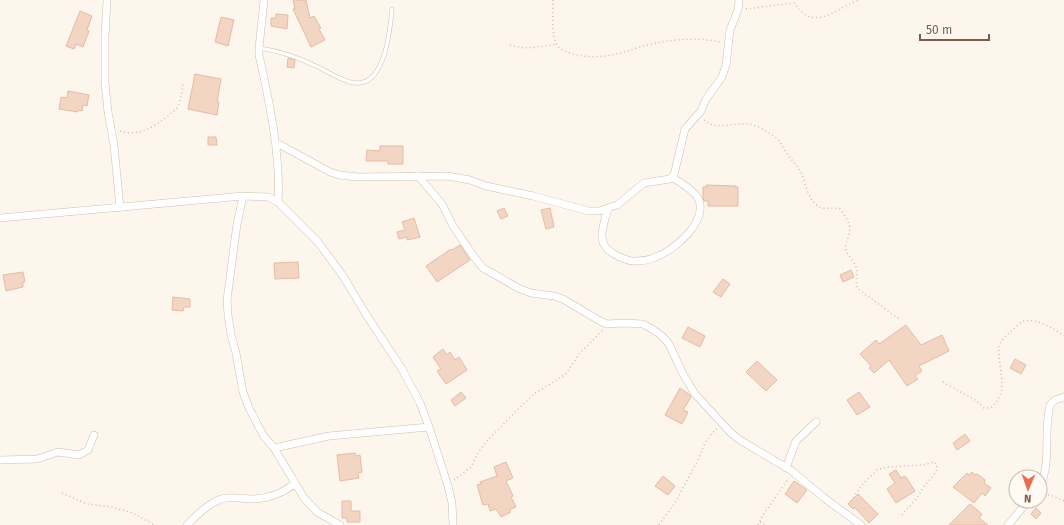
<svg xmlns="http://www.w3.org/2000/svg" width="1064" height="525" font-family="'Fira Sans',sans-serif">
<style>
.building{fill:#f3d5c3;stroke:#e6bba3}
.lines{fill:none;stroke-linecap:round;stroke-linejoin:round}
.service-casing{stroke:#d1beb0;stroke-width:4.5}
.minor-casing{stroke:#d1beb0;stroke-width:8}
.path{stroke:#d9b8a5;stroke-width:1.5;stroke-dasharray:1 3;stroke-linecap:butt}
.service{stroke:#fff;stroke-width:3.5}
.minor{stroke:#fff;stroke-width:7}
</style>
<rect width="100%" height="100%" fill="#fdf6ec"/>
<path class="building" d="M293 0H306L310 18 314 16 321 28 319 29 325 40 311 47 293 9H295Z
M80 11 92 16 87 30 89 31 83 47 76 44 74 49 66 46Z
M276 14 288 15 287 29 271 26V18H276Z
M221 17 234 20 228 46 215 42Z
M288 58 295 60 294 68 287 67Z
M195 74 221 79 217 102H219L217 115 188 109Z
M68 91 89 95 87 106 83 105 82 111 78 110V112L59 109 61 97 67 98Z
M208 137H216L217 145H208Z
M380 146H403V164H388V161H366L367 150 380 151Z
M706 185 736 186 735 187H738V206H708V201H704L703 198V187H706Z
M504 208 508 216 501 219 497 211Z
M550 208 554 227 546 229 541 210Z
M414 218 420 237 407 240V237L399 239 397 232 405 230 402 222Z
M460 245 470 260 437 282 426 266 451 249 452 250Z
M298 262 299 278 275 279 274 263Z
M851 270 854 277 843 282 840 275Z
M23 272 25 282H23V287L6 291 3 275Z
M723 279 730 284 721 297 713 292Z
M173 297 190 299V307H184L183 311 172 310Z
M906 325 921 345 942 335 949 351 919 366 922 371 915 376 918 379 907 386 889 360 874 373 869 368 871 366 860 354 876 340 879 344Z
M688 327 705 336 700 347 682 338Z
M443 349 447 355 450 352 455 360 459 357 467 370 446 384 437 371 441 369 433 357Z
M1015 359 1026 365 1021 374 1010 368Z
M757 361 777 380 766 391 746 372Z
M680 388 690 395 691 397 683 410 688 412 682 424 665 415Z
M461 392 466 398 455 406 451 400Z
M859 392 870 407 857 415 847 400Z
M965 434 970 441 957 450 953 443Z
M355 453 356 456 360 455 362 472 358 473 359 478 340 481 337 455Z
M506 462 513 478 506 481 513 496 511 497 516 507 509 510 511 512 501 517 496 509 490 511 488 504 483 505 477 485 481 484 480 482 497 476 494 467Z
M896 470 901 478 905 476 915 491 896 503 887 489 895 483 889 474Z
M972 472 975 475 977 474 985 480 984 483 991 488 985 496 982 493 974 503 953 487 967 473 969 475Z
M663 476 675 486 668 495 655 486Z
M794 481 807 490 797 503 785 494Z
M858 494 878 514 869 523 854 507 853 509 848 504Z
M342 501H351V511H360V522H347V518H342Z
M970 504 982 514 979 518 988 525H949Z
M1036 508 1041 513 1036 519 1031 514Z"/>
<g class="lines">
<defs>
<path id="service" d="M259 48C281 51 300 58 320 68 329 73 340 79 350 82 385 92 390 30 392 9"/>
<path id="minor" d="M107 0 105 37V83L108 112 114 145 120 208
M264 0 259 48V55C269 100 281 156 278 202
M275 142 330 172 339 175 358 177 447 176 470 180 486 186 533 196 589 211H599L617 205 644 183 670 179 674 175 685 129 701 111 706 99 722 77 726 65 730 30 738 10 739 0
M418 176 442 204 453 226 474 257 483 268 520 289 531 293 554 296 563 299 600 321 607 324 624 323 643 324 652 329 662 336 669 344 683 374 695 394 731 433 740 440 792 471 823 497 861 525
M243 196 237 224 227 300 228 315 231 335 236 353 243 392 249 408 263 435 274 448 304 498 317 512 340 525
M608 208C606 218 601 228 602 238 603 246 607 250 614 254 621 258 629 262 637 261 644 261 652 259 658 256 676 249 709 220 698 198 693 189 680 183 672 177
M0 218 243 196 268 197 278 202 318 242 343 276 367 316 402 369 420 403 429 427 448 486 452 503 453 525
M274 448 329 436 429 427
M0 460 37 459 58 452 79 455 88 450 94 435
M786 468 796 441 816 422
M1040 486C1052 461 1043 432 1050 405L1055 400 1064 397
M187 525C197 515 208 504 221 499 232 496 242 499 252 499 267 499 284 493 295 483
M1008 525 1028 501"/>
</defs>
<use href="#service" class="service-casing"/>
<use href="#minor" class="minor-casing"/>
<path class="path" d="M553 0C553 13 551 34 557 45 560 50 565 51 570 53 607 65 633 45 668 41 684 39 704 38 720 42
M746 9 794 3C797 6 799 10 803 13 821 27 842 5 859 0
M510 45C526 50 540 47 556 44
M704 120C716 131 734 122 748 124 758 125 768 132 776 138 782 143 783 149 788 155 792 161 797 165 801 172 806 183 808 204 822 208 828 209 834 207 840 209 846 217 852 225 849 235 847 241 845 244 846 250 849 258 855 262 857 270 858 277 854 282 858 289L899 319
M120 131C138 137 154 127 168 116 171 113 175 111 177 108 181 100 182 92 183 84
M943 382 977 401 984 408H990C1009 394 1000 375 999 355 999 352 998 348 999 346 1001 340 1006 336 1010 332 1014 329 1018 324 1022 322 1033 316 1055 329 1064 336
M454 480 471 467 478 453 485 443 513 414 534 394 566 374 579 354 603 330
M62 493 87 504 111 507 133 513 155 525
M1040 495H1050L1064 501
M848 504 863 484 877 470 887 467 923 465 934 462 937 465 936 472 923 488 917 498 901 516
M760 522 765 525
M659 525 676 501 699 458 704 445 712 433 717 429
M758 525 763 515 789 478"/>
<use href="#service" class="service"/>
<use href="#minor" class="minor"/>
</g>
<g transform="translate(1028 489) rotate(182)"><circle r="19" fill="#fffaf3" stroke="#cabbb1"/>
<path d="M0-3L7 15L0 10L-7 15Z" fill="#e76f51"/>
<text y="-6" font-size="11" font-weight="bold" text-anchor="middle" fill="#7a5c4d">N</text>
</g>
<path d="M920 34v6h69v-6" fill="none" stroke="#7a5c4d" stroke-width="2"/>
<text x="926" y="34" font-size="12" fill="#7a5c4d" stroke="#fffaf3" stroke-width="3" paint-order="stroke">50 m</text>
</svg>
